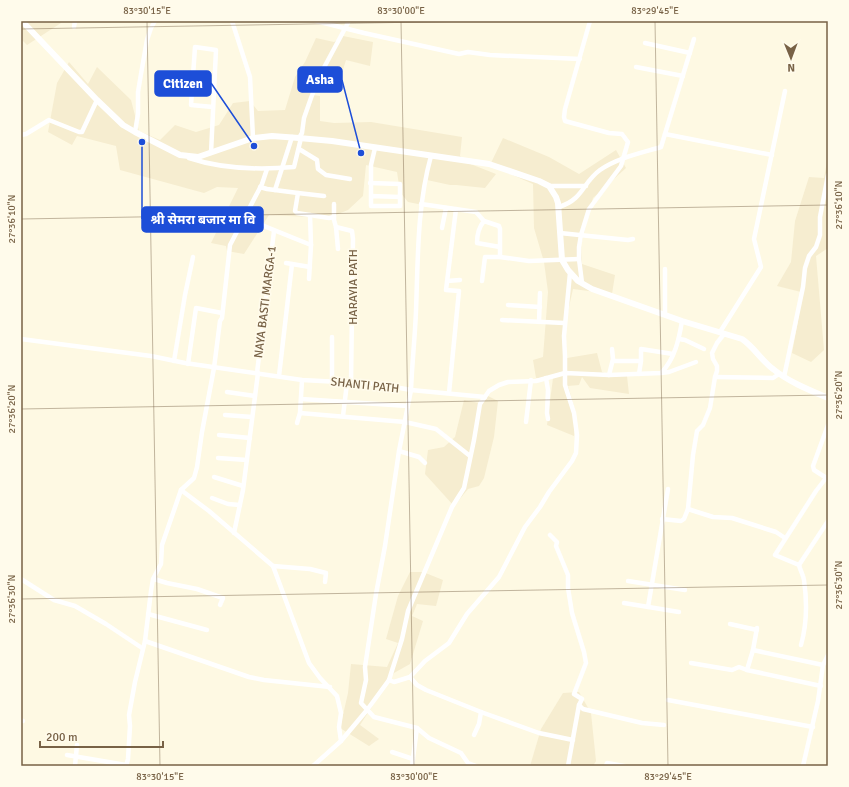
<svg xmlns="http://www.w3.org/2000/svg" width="849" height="787" viewBox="0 0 849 787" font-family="Signika,'Noto Sans Devanagari',sans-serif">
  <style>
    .residential { fill: #f6edd0 }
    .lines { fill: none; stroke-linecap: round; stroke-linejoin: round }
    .minor { stroke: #fff; stroke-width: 4.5 }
    .tertiary { stroke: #fff; stroke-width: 6 }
    .ticks { fill: none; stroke: #786246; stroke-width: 1; stroke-opacity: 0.45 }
    .labels { text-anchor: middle; stroke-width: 3.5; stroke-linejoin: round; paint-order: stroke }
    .street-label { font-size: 12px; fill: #786246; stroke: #fffbeb }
    .leader { fill: none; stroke: #1d4ed8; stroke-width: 1.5 }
    .callout-dot { fill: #1d4ed8; stroke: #fffbeb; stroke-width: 1.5 }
    .callout { fill: #1d4ed8; stroke: #1d4ed8; stroke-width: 1.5 }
    .callout-label { font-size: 13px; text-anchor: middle; font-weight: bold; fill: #fff }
    .neatline { fill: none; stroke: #786246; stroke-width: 1.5 }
    .ticks-label { font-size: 10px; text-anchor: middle; fill: #786246 }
  </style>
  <rect width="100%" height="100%" fill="#fef9e3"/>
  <!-- residential -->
  <g class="residential">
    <path d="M21 21H59L61 23 27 45 21 39Z"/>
    <path d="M343 36 373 42 370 66 346 60 337 89 317 84 313 95 320 96V121L334 123 371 122 462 137 460 156 468 163 496 174 485 188 456 185H450L427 180 423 205 408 202 400 192 397 172 366 165 363 196 348 210 328 218 269 215 244 254 227 251 226 246 211 243 238 188 217 187 204 193 120 170 116 146 77 136 72 145 48 132 57 83 69 62 88 84 97 67 131 100 139 131 160 140 175 125 196 132 219 125 233 103 250 101 258 111 285 110 295 77 305 62 316 38 334 42Z"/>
    <path d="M503 138 549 157 579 174 616 150 626 168 593 198 581 245 582 264 615 275 612 294 573 289 565 325 567 358 597 353 602 372 609 375 627 376 629 394 590 388 582 377 579 385 568 386 576 413 574 436 547 425 553 378H536L533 360 543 357 548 292 544 262 534 228 533 184 490 165Z"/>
    <path d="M828 156V248L816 256 824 350 811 362 792 353 798 321 801 292 777 286 791 262 795 221 809 177 824 178Z"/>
    <path d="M486 395 498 401 494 437 484 478 479 486 468 489 454 506 425 474 428 450 444 447 455 437 464 400 479 403Z"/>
    <path d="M410 572H423L443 580 436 606 417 604 412 616 423 621 410 664 394 673 360 725 379 739 369 746 340 728 348 693 351 664 387 667 398 643 386 639 398 596Z"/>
    <path d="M579 692 591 713 596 761 593 766H530L541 729 563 693Z"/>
  </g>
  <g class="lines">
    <!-- minor -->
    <g class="minor">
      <path d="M232 21 250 77 253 138"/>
      <path d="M316 21 364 33 459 54 468 52 490 55 580 59"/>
      <path d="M74 27 75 21"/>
      <path d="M645 43 690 53"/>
      <path d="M636 67 683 76"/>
      <path d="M135 132 138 114V92L141 74 147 40 151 28 155 21"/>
      <path d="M665 134 772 155"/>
      <path d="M21 135 26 134 49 120 79 132H82L97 100"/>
      <path d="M299 138 302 133 304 118 311 98 320 75 349 21"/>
      <path d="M299 149 317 160 318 169 326 175 350 179"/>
      <path d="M211 153 216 50 195 47 191 105 213 107"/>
      <path d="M431 156C417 206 418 259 416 311 415 337 412 364 411 390L485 397"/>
      <path d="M189 158C222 169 259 170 294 167L301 138"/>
      <path d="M370 183 400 184V206H371V196L400 197"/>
      <path d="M549 186H586"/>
      <path d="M260 187 267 189 298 193 295 211 297 213 329 218 334 217"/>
      <path d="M275 190 292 137"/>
      <path d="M298 193 324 196"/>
      <path d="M371 196V165L375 148"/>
      <path d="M334 204V220L336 227 352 231 353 239 351 383"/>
      <path d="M421 204 476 212 484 221"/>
      <path d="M559 207C584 199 582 183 600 170 617 158 641 153 661 147L694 39"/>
      <path d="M244 218 311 245"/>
      <path d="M336 227 338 249"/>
      <path d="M442 228 446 208"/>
      <path d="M560 233 628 240 633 239"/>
      <path d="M500 257V229L499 226 484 221C479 227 477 236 477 243L500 247"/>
      <path d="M286 263 310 267"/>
      <path d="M665 269V314"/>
      <path d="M309 279 311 245 310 215"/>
      <path d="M447 281 460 280"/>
      <path d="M482 281 485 257H500L529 261 579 259"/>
      <path d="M582 283 579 259V247L581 235 589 209 621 166 628 142 622 134 609 133 565 121 564 117 565 109 590 21"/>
      <path d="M508 305 540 307"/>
      <path d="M502 320 564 323"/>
      <path d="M539 322 540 293"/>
      <path d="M720 332 761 267 754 239 785 91"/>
      <path d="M332 337V382"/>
      <path d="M21 339 151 356 185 363 302 380 378 384 411 390 399 451 385 546 376 594 365 667 366 680 361 703 374 717 417 728 429 738 461 753 468 763 476 766"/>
      <path d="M679 339 685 340 704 349"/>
      <path d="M174 361 185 295 193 257"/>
      <path d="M613 361H641"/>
      <path d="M188 364 196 308 222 313"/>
      <path d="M257 373 274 231"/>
      <path d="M565 373V356L564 336 570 273"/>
      <path d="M661 373 669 372 696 362"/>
      <path d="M639 374 641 361V349L673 354"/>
      <path d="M609 375 613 359 612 349"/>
      <path d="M279 376 292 264"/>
      <path d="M715 377 773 378 779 374"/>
      <path d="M784 377 803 287 805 268 809 256 816 247 820 235V217L828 175"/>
      <path d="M546 378 548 390 547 413 548 419"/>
      <path d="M227 392 255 396"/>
      <path d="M449 393 459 291 446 290 456 209"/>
      <path d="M301 399 408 406"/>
      <path d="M300 413 405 422 436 429 470 456"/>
      <path d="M225 415 252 417"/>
      <path d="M343 416 347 383"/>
      <path d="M526 422 531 380"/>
      <path d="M297 423 300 413 302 380"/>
      <path d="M828 425 813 466 814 470 828 479"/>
      <path d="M219 435 250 438"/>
      <path d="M399 451 419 457 425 463"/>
      <path d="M218 458 247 460"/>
      <path d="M214 477 243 486"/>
      <path d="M181 490 209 511 273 566 309 663 320 678 337 696 341 713 339 727 341 741"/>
      <path d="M212 498 228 504 240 505"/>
      <path d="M688 509 693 455 697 431 703 425 710 408 715 377 717 371V366L713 359 712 353 717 343 724 334"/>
      <path d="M662 519 681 521 684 519 688 509 713 517 732 518 776 532 785 538"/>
      <path d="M234 533 243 490 258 373"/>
      <path d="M550 535 557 542 556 546 568 575V588L572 613 584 652 586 663 574 694 582 699 579 705 568 766"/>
      <path d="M799 565 828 521"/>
      <path d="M273 566 310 569 326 573 325 582"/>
      <path d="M21 579 54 600 75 606 106 624 142 648"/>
      <path d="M154 579 167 583 197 589 223 598 220 605"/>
      <path d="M628 581 685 590"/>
      <path d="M624 603 679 612"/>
      <path d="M648 607 668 489"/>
      <path d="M148 614 207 630"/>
      <path d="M730 624 757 630"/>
      <path d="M145 641 249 677 264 680 330 687"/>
      <path d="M801 645C807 624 807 601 804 580 803 574 800 570 799 565L775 555 816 491 826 478"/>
      <path d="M753 650 757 628"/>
      <path d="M691 663 732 670 739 667 747 670"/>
      <path d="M410 677 417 685 426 690 481 712 539 733 573 740"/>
      <path d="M389 680 394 682 410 677 425 661 449 643 467 614 499 577 525 527 540 507 549 492 572 461 576 453 577 435 574 413 565 385V373"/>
      <path d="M821 686 747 670 753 650 823 665"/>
      <path d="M668 700 813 727"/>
      <path d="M579 705 583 709 642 723 664 725"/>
      <path d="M21 720 23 721"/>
      <path d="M474 735 479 724 481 712"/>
      <path d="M392 752 413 759"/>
      <path d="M67 755 126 765"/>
      <path d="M75 766 77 745"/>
      <path d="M126 766 128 759 130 726 129 715 135 682 145 641 151 591 153 579 161 564 162 545 181 490 194 478 197 467 202 432 214 368 220 321 222 318 230 245 262 184 267 169"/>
      <path d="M313 766 341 741 367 710 389 680 402 639 408 611 452 507 464 488 474 440 480 404 489 391 499 385 508 382 536 381 565 373 609 375 661 373C675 359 679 339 682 321"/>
      <path d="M412 766 417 728"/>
      <path d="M606 766 607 763 624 766"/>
      <path d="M803 766 818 701 823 665 828 655"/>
    </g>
    <!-- tertiary -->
    <path class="tertiary" d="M22 21 97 100 123 125 135 132 180 155 198 157 253 138 272 136 299 138 332 141 489 164 539 181 549 186 556 197 558 203 562 260 568 270 578 281 592 289 682 321 742 339C754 347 761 360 773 369 789 382 809 390 828 398"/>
  </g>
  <!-- ticks -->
  <path class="ticks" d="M147 21 160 766M401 21 414 766M655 21 668 766M21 29 481 21M21 219 828 205M21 409 828 395M21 599 828 585"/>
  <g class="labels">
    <!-- street labels -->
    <g class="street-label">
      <text transform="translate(353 287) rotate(-90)" y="4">HARAYIA PATH</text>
      <text transform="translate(265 302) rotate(-83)" y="4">NAYA BASTI MARGA-1</text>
      <text transform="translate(365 385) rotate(6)" y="4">SHANTI PATH</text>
    </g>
  </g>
  <!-- callouts -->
  <path class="leader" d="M361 153L342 80M254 146L211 83M142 142L142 219"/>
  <g class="callout-dot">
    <circle cx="361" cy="153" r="4"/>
    <circle cx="254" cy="146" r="4"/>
    <circle cx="142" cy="142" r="4"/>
  </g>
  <g class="callout">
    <rect x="298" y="67" width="44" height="25" rx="4"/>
    <rect x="155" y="71" width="56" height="25" rx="4"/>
    <rect x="142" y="207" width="121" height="25" rx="4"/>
  </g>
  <g class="callout-label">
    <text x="320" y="84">Asha</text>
    <text x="183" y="88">Citizen</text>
    <text x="203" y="224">श्री सेमरा बजार मा वि</text>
  </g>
  <!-- border -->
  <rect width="849" height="787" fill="none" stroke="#fffbeb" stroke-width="44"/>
  <!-- north arrow -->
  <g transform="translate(791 58) rotate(179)" stroke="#fffbeb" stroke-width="3" paint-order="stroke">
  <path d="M0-3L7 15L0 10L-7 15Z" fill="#786246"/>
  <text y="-6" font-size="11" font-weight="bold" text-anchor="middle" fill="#786246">N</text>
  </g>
  <!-- scale -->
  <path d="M40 741v6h123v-6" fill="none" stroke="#786246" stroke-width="2"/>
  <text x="46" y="741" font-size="12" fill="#786246" stroke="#fffbeb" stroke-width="3" paint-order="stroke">200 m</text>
  <rect x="22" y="22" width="805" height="743" class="neatline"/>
  <g class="ticks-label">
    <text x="147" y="14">83°30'15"E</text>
    <text x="401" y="14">83°30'00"E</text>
    <text x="655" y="14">83°29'45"E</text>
    <text transform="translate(838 205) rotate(-90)" y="4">27°36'10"N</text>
    <text transform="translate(11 219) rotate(-90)" y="4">27°36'10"N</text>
    <text transform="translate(838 395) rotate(-90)" y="4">27°36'20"N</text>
    <text transform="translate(11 409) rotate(-90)" y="4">27°36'20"N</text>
    <text transform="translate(838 585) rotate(-90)" y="4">27°36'30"N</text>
    <text transform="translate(11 599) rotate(-90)" y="4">27°36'30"N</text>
    <text x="160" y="780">83°30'15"E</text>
    <text x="414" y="780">83°30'00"E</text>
    <text x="668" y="780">83°29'45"E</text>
  </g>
</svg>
